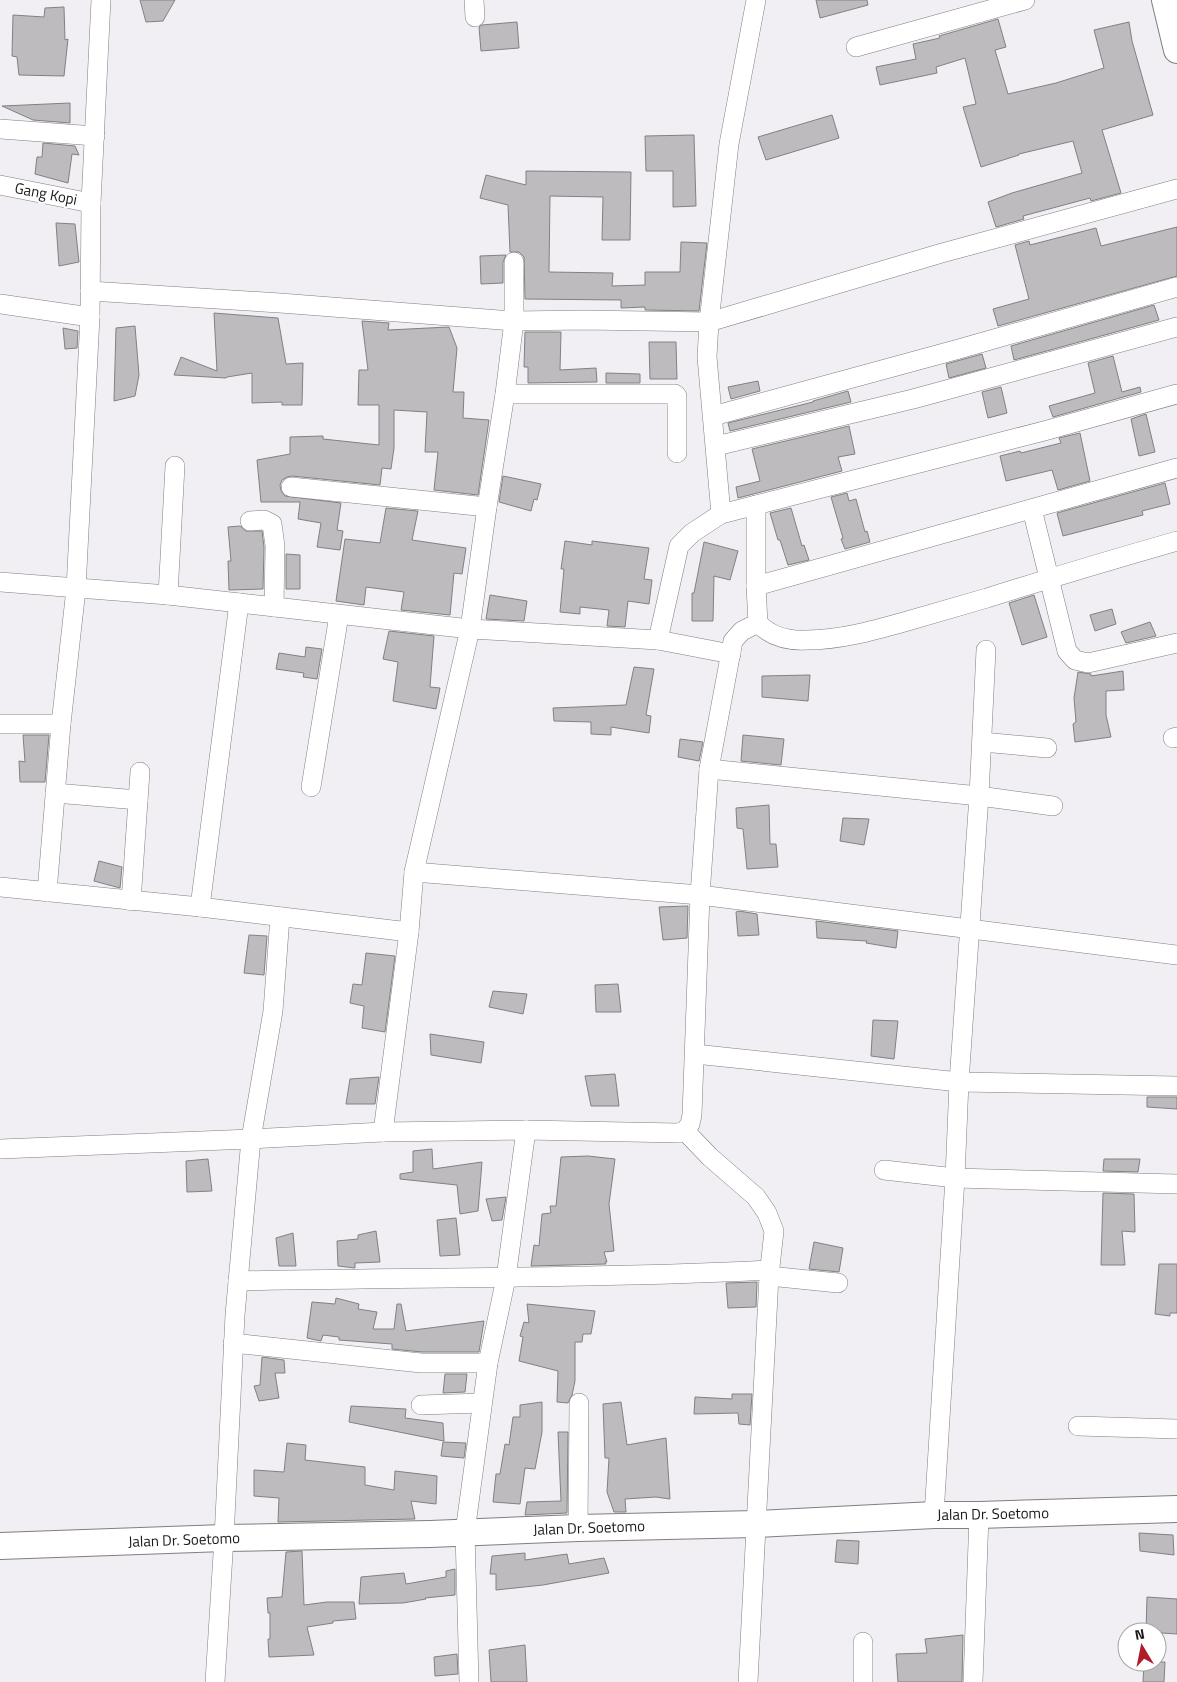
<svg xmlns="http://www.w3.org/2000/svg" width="1177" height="1682" viewBox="0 0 1177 1682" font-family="'Titillium Web',sans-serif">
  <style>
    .building { fill: #bebbbe; stroke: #838084 }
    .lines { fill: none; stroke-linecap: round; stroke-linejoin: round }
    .street-casing { stroke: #7f7e81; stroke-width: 20 }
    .secondary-casing { stroke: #7f7e81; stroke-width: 28 }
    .street { stroke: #fff; stroke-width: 19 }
    .secondary { stroke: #fff; stroke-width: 26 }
    .labels { text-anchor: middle; stroke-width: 4; stroke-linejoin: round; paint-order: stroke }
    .street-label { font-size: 15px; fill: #19181a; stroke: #fff }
  </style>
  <rect width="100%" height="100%" fill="#f1eff4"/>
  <!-- building -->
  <g class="building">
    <path d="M140 0H175L163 21 146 22Z"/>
    <path d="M816 0H867L868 5 820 18Z"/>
    <path d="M64 7 65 40 68 39 64 76 19 75 17 57 12 56 13 15 44 17 45 8Z"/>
    <path d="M998 19 1006 47 995 50 1008 94 1056 83 1104 68 1094 30 1129 22 1132 41 1153 115 1102 130 1121 193 1091 201 1090 198 1023 216 1024 219 996 227 988 202 1012 193 1082 173 1073 141 1019 154V155L981 167 963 107 976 104 965 58 936 67 937 73 880 85 876 67 916 59 913 44 940 38 939 36Z"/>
    <path d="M517 22 519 48 481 51 479 27 482 25Z"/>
    <path d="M70 103V123L33 120 2 106Z"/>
    <path d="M832 115 839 138 766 160 758 137Z"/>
    <path d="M694 135 696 206 673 207V171H646L645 136Z"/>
    <path d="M43 143 75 146 79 155 72 154 68 183 35 174 37 157H42Z"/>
    <path d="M526 171 631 172 630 240H602L603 197 550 196 549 272 613 273 612 286 645 285V272H680L681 242 707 243 699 311 645 310V307L621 308V300L525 299 524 257 519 252H510L508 205 480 198 486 175 526 185Z"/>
    <path d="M56 223 75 224 79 262 59 266Z"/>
    <path d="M1177 227V276L998 326 993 309 1029 299 1015 245 1029 241 1030 245 1096 228 1101 246Z"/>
    <path d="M506 255 503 262V283L481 284 480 256Z"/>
    <path d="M1154 305 1159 320 1014 360 1011 346Z"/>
    <path d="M214 313 278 318 286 364 303 363 302 405H282V402L252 403V373L227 377 226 378 174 375 181 357 217 371Z"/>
    <path d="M362 321 389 323 388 330 449 327 457 348 453 392H464L463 418 489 420 478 495 434 490 438 452H425L427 412 394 410V448L391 469 382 468 380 485 292 476 287 477 282 480 280 485 281 491 285 496 341 503 337 530 343 531 340 550 317 547 321 523 298 519 300 502H261L257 460 290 454V437L323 436V439L379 445V405H358L359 370H368Z"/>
    <path d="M135 326 139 375 135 396 114 401 116 328Z"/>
    <path d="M63 328 78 331 77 348 65 349Z"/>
    <path d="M525 332H561L560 370 596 368 597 382 528 383V367H524Z"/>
    <path d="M649 342H676L677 379H650Z"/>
    <path d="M982 354 986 368 949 378 946 364Z"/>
    <path d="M1113 356 1122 392 1140 387 1141 392 1053 417 1049 406 1095 393 1088 363Z"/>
    <path d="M606 373 640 374V383H606Z"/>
    <path d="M758 381 760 391 731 399 728 387Z"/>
    <path d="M1001 387 1007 413 988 418 982 392Z"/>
    <path d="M848 391 851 402 730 431 728 423 813 402V401Z"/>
    <path d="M1146 414 1155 452 1139 456 1131 419Z"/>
    <path d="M849 426 855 454 838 457 842 471 738 498 736 487 760 481 752 449Z"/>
    <path d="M1080 433 1090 481 1058 490 1052 470 1006 481 1000 456 1020 451 1021 453 1061 443 1059 438Z"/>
    <path d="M503 476 541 484 537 500 534 499 531 511 499 502Z"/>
    <path d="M1165 483 1170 504 1142 511 1143 515 1063 536 1057 513Z"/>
    <path d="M847 493 849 501 856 499 865 532 867 531 870 542 845 549 841 539 843 538 831 497Z"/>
    <path d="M386 508 418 511 412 540 466 548 462 574 454 573 450 615 401 610 404 592 366 587 364 605 336 601 345 539 380 543Z"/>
    <path d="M791 508 802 546 804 545 809 560 788 565 780 540H778L770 513Z"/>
    <path d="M240 526 246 531H262L264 547 263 589 229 590 228 561H231L228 527Z"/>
    <path d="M565 541 592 545V541L649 548 644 579 652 580 649 604 628 601 625 627 607 626 609 610 580 607V614L560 612 564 569H561Z"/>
    <path d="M704 542 738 551 730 580 714 576 713 621H692V593H694Z"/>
    <path d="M286 554 300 555V589H286Z"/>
    <path d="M490 595 527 601 524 621 486 619Z"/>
    <path d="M1034 595 1047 637 1022 645 1009 603Z"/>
    <path d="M1112 609 1116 624 1095 631 1090 615Z"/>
    <path d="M1150 622 1156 636 1126 643 1121 632Z"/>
    <path d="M389 631 434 636 430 687 440 688 436 709 393 701 398 662 383 659Z"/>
    <path d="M306 647 322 649 317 679 303 677 304 673 276 669 279 653 305 657Z"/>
    <path d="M634 667 654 669 646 715 651 716 649 733 611 727V735L591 734V722L554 721 553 708 626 705Z"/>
    <path d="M1123 671 1124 690 1106 691V715L1111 737 1075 742 1073 724 1076 722 1074 698 1078 672 1091 674V676Z"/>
    <path d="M810 675 808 701 762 697V676Z"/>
    <path d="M23 735H49L45 782H20L19 761 25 762Z"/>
    <path d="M743 735 784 739 781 765 741 761Z"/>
    <path d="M680 739 703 742 699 761 678 757Z"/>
    <path d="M769 805 770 844H776L778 867 747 869 743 829 737 828 736 808Z"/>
    <path d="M843 818 869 819 864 845 840 841Z"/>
    <path d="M99 861 122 867 120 888 94 881Z"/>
    <path d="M688 906 687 938 663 940 659 907Z"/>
    <path d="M739 911 757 914 759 935 738 936 736 912Z"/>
    <path d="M816 921 898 931 896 948 866 943 867 941 817 938Z"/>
    <path d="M249 935 267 936 264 975 244 973Z"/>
    <path d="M366 953 395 956 385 1032 362 1028 364 1006 350 1003 353 984 362 985Z"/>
    <path d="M618 984 621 1012H596L595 985Z"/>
    <path d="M493 991 527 994 523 1014 489 1007Z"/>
    <path d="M873 1020 898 1021 894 1059 871 1056Z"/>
    <path d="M430 1034 484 1042 481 1063 431 1055Z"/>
    <path d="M615 1074 619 1106H591L585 1076Z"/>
    <path d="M379 1077 375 1104H346L350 1079Z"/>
    <path d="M1147 1097H1177V1109L1147 1107Z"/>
    <path d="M432 1149 433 1169 482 1162 478 1211 460 1214 457 1185 400 1179V1174L413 1172V1151Z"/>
    <path d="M588 1156 615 1159 609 1204 614 1251 604 1252 607 1262H605L606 1264 531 1266 534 1245 539 1246 542 1214 551 1213 550 1206H556L561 1157Z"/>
    <path d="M208 1159 212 1191 187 1192 186 1161Z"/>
    <path d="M1104 1159H1140L1138 1172 1103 1171Z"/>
    <path d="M1103 1193 1134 1194 1135 1232 1122 1231 1125 1265H1101Z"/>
    <path d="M506 1197 502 1220 492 1221 486 1199Z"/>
    <path d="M456 1218 460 1255 440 1256 437 1220Z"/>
    <path d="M376 1231 380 1262 355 1263V1268L338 1266 337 1241 358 1239V1235Z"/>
    <path d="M293 1233 296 1266H279L276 1238Z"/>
    <path d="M814 1242 843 1248 839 1272 809 1269Z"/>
    <path d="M1159 1264H1177V1313H1170V1316L1155 1314Z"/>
    <path d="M757 1282 756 1307 728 1308 726 1283Z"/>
    <path d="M336 1298 359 1304 358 1309 377 1312 373 1329H394L397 1304H401L406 1331 484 1321 479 1352H422L392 1349V1344L339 1340V1337L323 1335 321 1341 307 1338 312 1302 335 1304Z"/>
    <path d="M527 1304 595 1311 591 1334H583L582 1342H575V1381L572 1395 568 1403 557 1402 558 1371 519 1361 523 1337 520 1336 524 1322 529 1323Z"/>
    <path d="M262 1357 284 1360 285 1373H275L279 1398 259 1401 254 1386 260 1385Z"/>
    <path d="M445 1374H467L465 1392 443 1393Z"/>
    <path d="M732 1394H752L750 1425 739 1424 738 1413 694 1414 695 1397 732 1399Z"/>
    <path d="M542 1402V1432L535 1469 525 1468 520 1504 493 1502 496 1474H500L505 1444 509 1445 513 1417H520V1405Z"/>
    <path d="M621 1402 627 1445 666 1438 670 1499 656 1497 625 1499 626 1512H614L607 1492 609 1458H605L603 1404Z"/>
    <path d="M351 1406 406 1409 405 1418 443 1423 444 1441 349 1422Z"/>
    <path d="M558 1432H568L567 1513 525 1515 527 1502 561 1501Z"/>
    <path d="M443 1442 466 1443 464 1458 441 1456Z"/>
    <path d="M287 1443 306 1445 305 1460 365 1467V1485L394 1490 395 1471 437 1476 436 1504 411 1501 415 1519 278 1522 279 1498 254 1496V1470L284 1472Z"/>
    <path d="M1139 1533 1173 1535 1174 1555 1140 1551Z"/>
    <path d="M837 1540 859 1541 858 1564 835 1562Z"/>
    <path d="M302 1551 304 1605 327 1602H354L356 1619 333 1621V1623L307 1627 314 1655 269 1657 268 1639H270V1613H268L267 1598 282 1597 286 1552Z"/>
    <path d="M525 1553V1560L567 1554 569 1564 604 1558 609 1573 543 1585 496 1590V1574H490L492 1556Z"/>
    <path d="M455 1569V1595L425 1598 426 1599 403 1603 359 1604 361 1577 404 1573 406 1584 446 1577V1571Z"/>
    <path d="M1147 1597 1177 1599V1634L1146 1632Z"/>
    <path d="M963 1635 962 1682H898L896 1654 927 1653 925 1639Z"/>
    <path d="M525 1645 527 1682H491L489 1650Z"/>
    <path d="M457 1654 458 1674 435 1676 434 1657Z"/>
    <path d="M1144 1662H1165L1164 1682H1143Z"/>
  </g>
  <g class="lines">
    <defs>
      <g id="street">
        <path d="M474 0 475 17"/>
        <path d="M856 47 1025 0"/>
        <path d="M0 129 95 136"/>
        <path d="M0 185 91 203"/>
        <path d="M90 291 280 303 514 321 584 320 709 322 942 253 1177 189"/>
        <path d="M0 304 90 317"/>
        <path d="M505 394H675L677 396V453"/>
        <path d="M713 416 959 349 1177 287"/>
        <path d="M716 446 913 399 1177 327"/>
        <path d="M291 487 487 507"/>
        <path d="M756 505V586"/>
        <path d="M1032 509 1067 651 1075 660 1088 663 1177 643"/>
        <path d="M721 514 707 357 709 322 729 144 756 0"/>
        <path d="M250 521 264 520 272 524 275 546 274 607"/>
        <path d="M0 582 168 595 470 629 658 640 731 654"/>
        <path d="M168 595 175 466"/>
        <path d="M758 623C771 637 788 641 807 640 839 640 872 631 904 622 932 614 960 606 987 598 1050 578 1114 559 1177 541"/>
        <path d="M658 640 679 546 692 533 721 514 1044 431 1177 394"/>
        <path d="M0 724H61"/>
        <path d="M1173 738 1177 737"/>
        <path d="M982 742 1047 748"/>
        <path d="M709 769 979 796 1053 806"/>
        <path d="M311 787 339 615"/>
        <path d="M55 793 138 800"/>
        <path d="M414 872 700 895 1177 955"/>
        <path d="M0 887 200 907 409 932"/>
        <path d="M47 892 61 724 76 589 90 317 91 203 101 0"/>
        <path d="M131 901 140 772"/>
        <path d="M200 907 239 603"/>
        <path d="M695 1054 959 1082 1177 1086"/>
        <path d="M685 1131 710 1157 756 1197 767 1213 774 1231 769 1276 748 1682"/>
        <path d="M383 1132 409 932 414 872 470 629 487 507 505 394 514 321V262"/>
        <path d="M0 1149 251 1139 383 1132 526 1130 678 1133 685 1131 690 1124 692 1115 700 895 709 769 733 641 742 631 758 623 756 586 1177 468"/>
        <path d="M884 1170 955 1178 1177 1184"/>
        <path d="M769 1276 838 1283"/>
        <path d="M238 1281C415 1277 592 1279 769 1270"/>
        <path d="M233 1343 421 1363H488"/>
        <path d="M421 1405 482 1403"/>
        <path d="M1078 1426 1177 1429"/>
        <path d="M934 1515 955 1178 959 1082 979 796 986 650"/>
        <path d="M578 1528 579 1403"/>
        <path d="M863 1642V1682"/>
        <path d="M215 1682 224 1538 235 1315 251 1139 273 1011 280 917"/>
        <path d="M469 1682 465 1532 488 1363 506 1278 526 1130"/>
        <path d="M973 1682 979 1515"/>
      </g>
      <g id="secondary">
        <path d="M1165 0 1177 50"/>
        <path d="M0 1546 224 1538 430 1534 578 1528 756 1524 934 1515H979L1177 1509"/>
      </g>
    </defs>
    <!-- street casing -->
    <use href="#street" class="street-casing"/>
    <!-- secondary casing -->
    <use href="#secondary" class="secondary-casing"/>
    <!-- street -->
    <use href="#street" class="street"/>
    <!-- secondary -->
    <use href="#secondary" class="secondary"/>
  </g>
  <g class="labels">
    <!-- street labels -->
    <g class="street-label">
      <text transform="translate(46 194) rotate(11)" y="5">Gang Kopi</text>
      <text transform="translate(993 1514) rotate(-1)" y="5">Jalan Dr. Soetomo</text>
      <text transform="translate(589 1528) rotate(-2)" y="5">Jalan Dr. Soetomo</text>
      <text transform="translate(184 1540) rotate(-2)" y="5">Jalan Dr. Soetomo</text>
    </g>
  </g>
  <!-- north arrow -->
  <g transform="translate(1142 1647) rotate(350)"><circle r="24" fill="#ffffff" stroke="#a3a3a3"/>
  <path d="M0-4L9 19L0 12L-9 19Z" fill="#b01d28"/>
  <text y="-8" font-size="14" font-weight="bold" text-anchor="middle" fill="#19181a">N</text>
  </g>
</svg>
